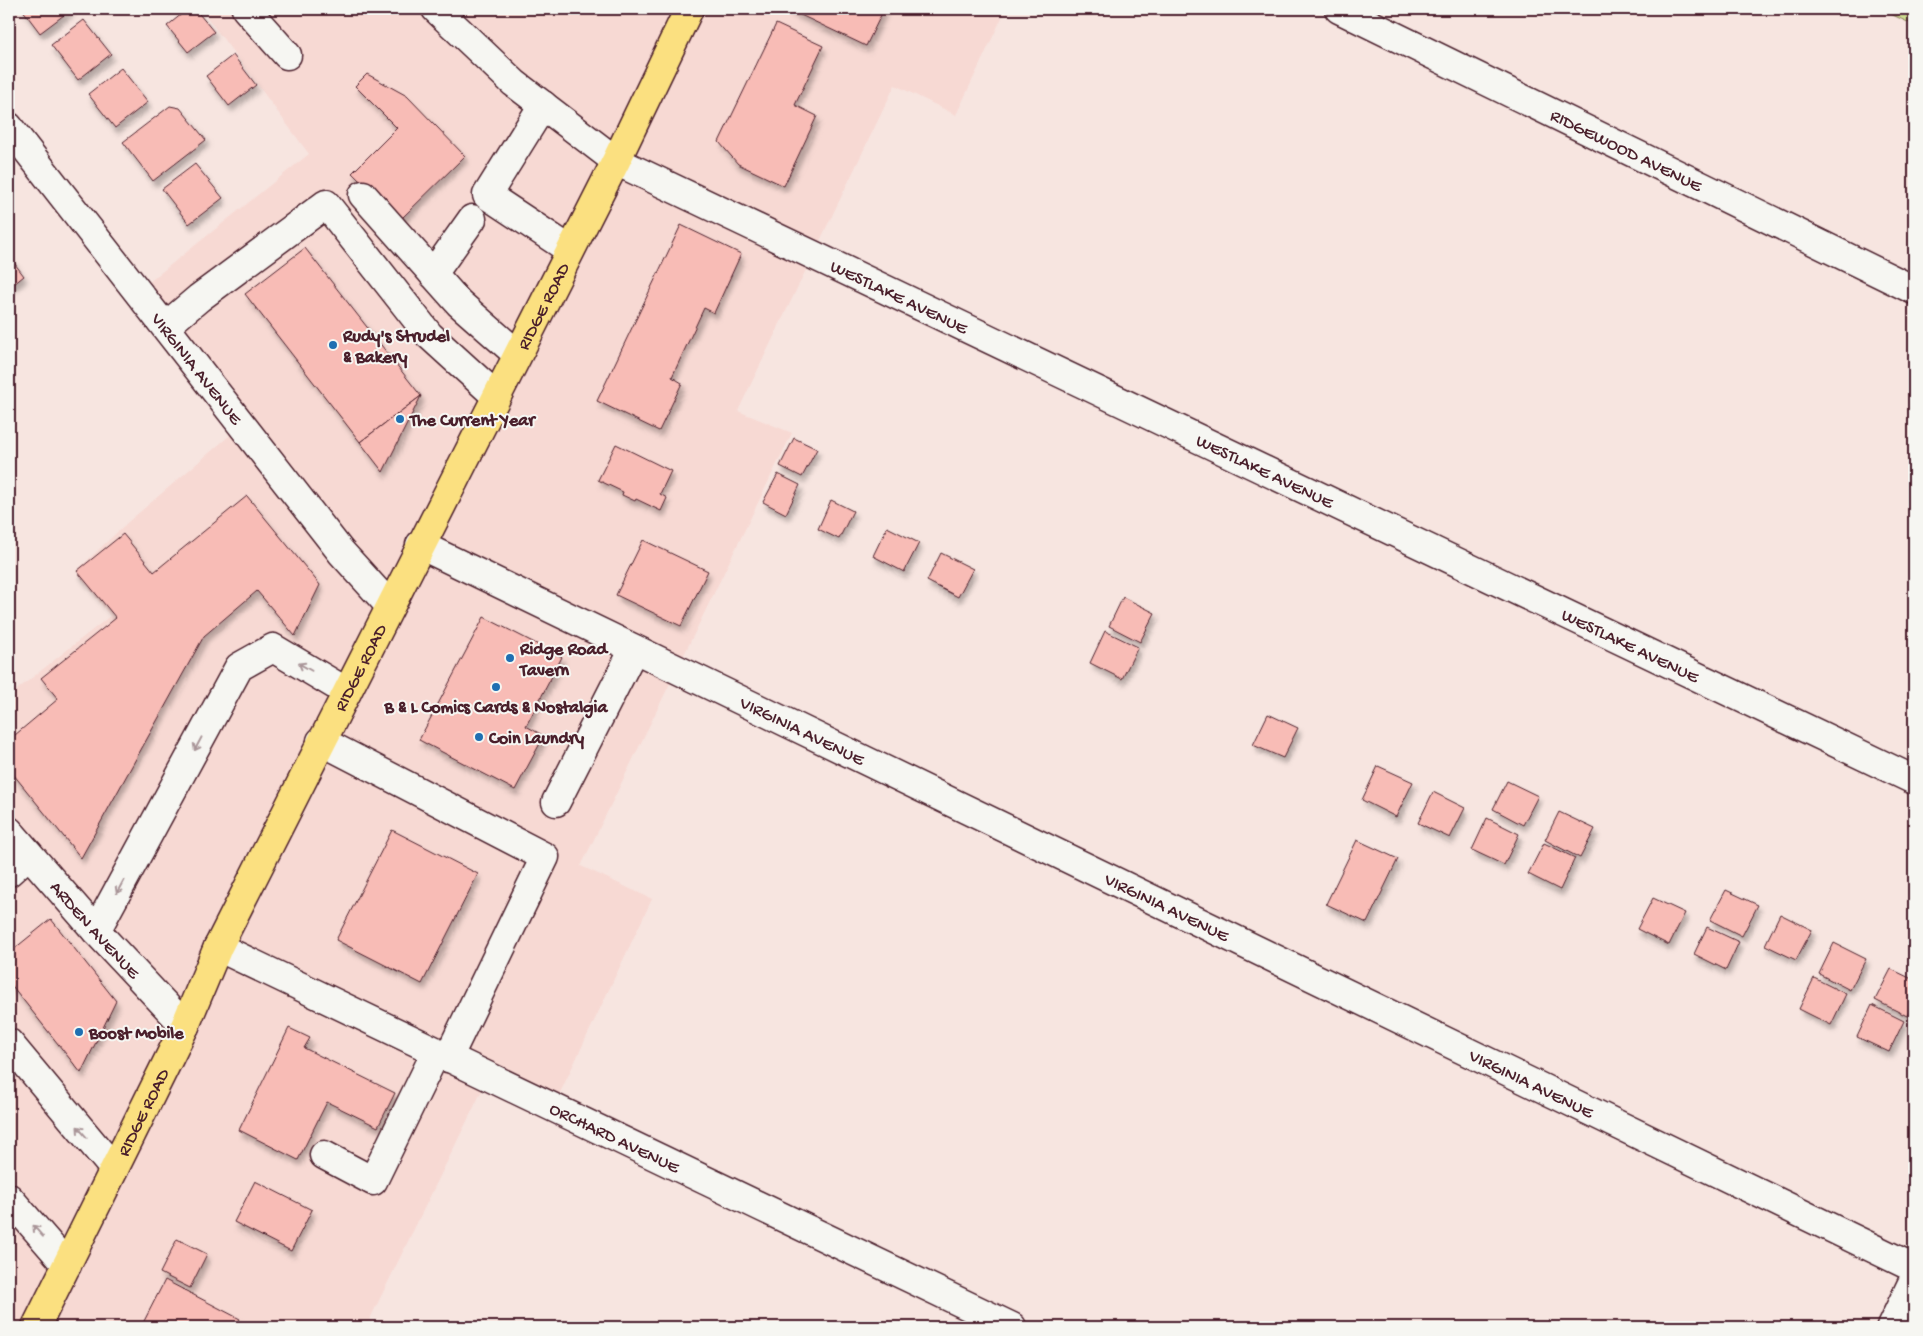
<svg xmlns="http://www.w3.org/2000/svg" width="1923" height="1336" viewBox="0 0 1923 1336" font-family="'Gochi Hand',sans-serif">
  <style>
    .built { fill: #f7d9d3 }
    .cemetery { fill: url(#cemetery-stones); stroke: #8c7e5e }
    .building { fill: #f8bcb6; stroke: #4a1f2b; filter: url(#shadow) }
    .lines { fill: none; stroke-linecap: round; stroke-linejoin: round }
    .minor-casing { stroke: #4a1f2b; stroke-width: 31 }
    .major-casing { stroke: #4a1f2b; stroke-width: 31 }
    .minor { stroke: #f6f6f2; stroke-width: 28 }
    .major { stroke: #fbe080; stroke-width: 28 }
    .oneway { stroke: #a99598 }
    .poi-dot { fill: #1f6fb2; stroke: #f6f6f2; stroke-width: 2 }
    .labels { text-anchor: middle; stroke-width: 4; stroke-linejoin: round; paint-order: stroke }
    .street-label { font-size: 18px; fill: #4a1f2b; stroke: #f6f6f2 }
    .poi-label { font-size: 18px; font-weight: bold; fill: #4a1f2b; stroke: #f6f6f2; text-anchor: start }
  </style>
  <defs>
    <pattern id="cemetery-stones" width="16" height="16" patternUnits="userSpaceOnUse" patternTransform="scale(1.25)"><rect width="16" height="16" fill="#cedc90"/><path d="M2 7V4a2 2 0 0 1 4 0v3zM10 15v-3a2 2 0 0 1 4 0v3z" fill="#b2bc7c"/></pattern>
    <filter id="shadow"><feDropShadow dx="3" dy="5.5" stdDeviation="2.5" flood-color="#0004"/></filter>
  </defs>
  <rect width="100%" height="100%" fill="#f7e5e0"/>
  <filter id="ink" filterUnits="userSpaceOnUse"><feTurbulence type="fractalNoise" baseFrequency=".02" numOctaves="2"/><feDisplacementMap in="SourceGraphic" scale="10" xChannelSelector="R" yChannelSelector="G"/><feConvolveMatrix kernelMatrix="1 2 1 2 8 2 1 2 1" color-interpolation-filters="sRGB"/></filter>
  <g filter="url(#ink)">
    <!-- built -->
    <path class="built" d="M201 9H1006L956 115 895 85 738 411 792 433 581 866 652 899 559 1095 494 1066 366 1327H9V817L15 812 9 804V696L110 616 76 571 128 522 242 425 138 291 309 154Z"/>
    <!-- cemetery -->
    <path class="cemetery" d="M1880 9H1914V25Z"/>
    <!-- building -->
    <g class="building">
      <path d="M22 9H72L40 33Z"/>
      <path d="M188 9H195L214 32 188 52 167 26Z"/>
      <path d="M788 9H884L866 46Z"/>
      <path d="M84 20 111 54 78 80 51 45Z"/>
      <path d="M776 24 823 46 795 105 817 116 784 186 738 164 719 142Z"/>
      <path d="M233 55 256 85 229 106 206 76Z"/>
      <path d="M121 68 148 102 115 128 88 94Z"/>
      <path d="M367 74 407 96 465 156 400 220 352 173 397 128 355 86Z"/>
      <path d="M170 106 180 108 206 140 153 181 123 142Z"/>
      <path d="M195 164 223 198 189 224 162 189Z"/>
      <path d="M681 225 741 254 714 313 704 308 672 377 682 383 659 431 597 401Z"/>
      <path d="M305 248 421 396 360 442 245 294Z"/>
      <path d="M9 256 24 276 9 288Z"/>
      <path d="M421 396 383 472 360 442Z"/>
      <path d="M794 438 817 449 802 477 780 466Z"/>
      <path d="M616 444 671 471 660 494 667 498 661 511 636 499 635 501 622 495 623 492 598 480Z"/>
      <path d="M778 474 800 485 786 514 763 502Z"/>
      <path d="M247 496 320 585 295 636 257 591 204 636 81 858 9 769V740L58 699 41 678 116 618 77 571 123 534 154 572Z"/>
      <path d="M831 500 853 511 839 539 818 529Z"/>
      <path d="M887 527 919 543 904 572 873 556Z"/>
      <path d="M643 540 708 571 681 626 616 595Z"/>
      <path d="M941 553 973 569 958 597 927 581Z"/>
      <path d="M1123 597 1155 613 1140 642 1109 626Z"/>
      <path d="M484 617 562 657 526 726 544 736 515 790 419 740Z"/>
      <path d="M1105 631 1138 647 1122 679 1090 663Z"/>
      <path d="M1268 714 1298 728 1283 758 1253 745Z"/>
      <path d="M1378 766 1413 782 1396 817 1362 800Z"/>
      <path d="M1507 781 1538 796 1523 825 1493 809Z"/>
      <path d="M1433 792 1465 808 1450 838 1418 823Z"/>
      <path d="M1559 812 1595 829 1580 858 1545 840Z"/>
      <path d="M1487 818 1519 834 1504 865 1472 850Z"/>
      <path d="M392 830 478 874 422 984 336 940Z"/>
      <path d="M1357 840 1398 859 1367 923 1326 904Z"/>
      <path d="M1544 843 1575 858 1560 890 1528 874Z"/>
      <path d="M1726 890 1758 905 1742 936 1710 920Z"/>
      <path d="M1653 898 1685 913 1669 945 1637 929Z"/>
      <path d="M1780 914 1812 930 1796 960 1765 945Z"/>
      <path d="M51 919 116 1001 81 1073 9 982V953Z"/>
      <path d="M1707 927 1739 942 1726 970 1694 954Z"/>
      <path d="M1834 943 1866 959 1850 990 1819 974Z"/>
      <path d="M1891 969 1914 980V1002L1907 1016 1875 1000Z"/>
      <path d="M1814 978 1846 994 1831 1025 1799 1009Z"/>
      <path d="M1872 1005 1904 1021 1889 1052 1857 1037Z"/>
      <path d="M289 1028 310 1038 304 1048 395 1093 378 1127 327 1102 298 1160 239 1130Z"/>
      <path d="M255 1181 312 1210 291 1251 234 1222Z"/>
      <path d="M177 1239 207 1254 190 1288 160 1273Z"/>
      <path d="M165 1280 240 1319 235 1327H141Z"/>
    </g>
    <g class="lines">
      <defs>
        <g id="minor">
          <path d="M246 9 287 55"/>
          <path id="s1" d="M436 9 514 83 616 161 1914 780"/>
          <path id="s2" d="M1339 9 1914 290"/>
          <path d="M543 105 487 195 570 250"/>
          <path id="s3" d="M9 127 341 552 390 606"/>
          <path d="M363 195 459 303 517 354"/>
          <path d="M433 274 472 219"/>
          <path d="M166 326 199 298 326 204 429 335 496 396"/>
          <path id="s4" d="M420 545 1914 1268"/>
          <path d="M321 741 545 857 448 1058"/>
          <path d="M556 802 634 649"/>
          <path id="s5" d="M9 831 96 931 185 1026"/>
          <path d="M9 872 29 854"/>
          <path d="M96 931 239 667 273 648 347 692"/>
          <path id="s6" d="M218 947 1012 1327"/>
          <path d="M9 1043 114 1169"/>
          <path d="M324 1155 373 1181 436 1052"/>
          <path d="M9 1198 67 1265"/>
          <path d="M1891 1327 1914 1279"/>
        </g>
        <g id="major">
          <path id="s7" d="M36 1327 185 1026 218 947 616 161 689 9"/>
        </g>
      </defs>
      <!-- minor casing -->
      <use href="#minor" class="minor-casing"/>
      <!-- major casing -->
      <use href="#major" class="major-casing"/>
      <!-- minor -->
      <use href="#minor" class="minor"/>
      <!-- major -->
      <use href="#major" class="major"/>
    </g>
    <!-- one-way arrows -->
    <defs><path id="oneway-shaft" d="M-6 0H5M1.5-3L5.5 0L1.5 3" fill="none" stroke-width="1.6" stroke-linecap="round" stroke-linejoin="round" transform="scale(1.25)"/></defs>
    <g class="oneway">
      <use href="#oneway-shaft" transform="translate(305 667) rotate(-150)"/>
      <use href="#oneway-shaft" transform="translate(198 744) rotate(118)"/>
      <use href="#oneway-shaft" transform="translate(120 887) rotate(118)"/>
      <use href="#oneway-shaft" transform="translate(82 1132) rotate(-131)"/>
      <use href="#oneway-shaft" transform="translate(38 1231) rotate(-131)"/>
    </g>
  </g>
  <!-- markers -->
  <g class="poi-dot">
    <circle cx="333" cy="345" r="5"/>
    <circle cx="400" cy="419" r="5"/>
    <circle cx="510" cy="658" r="5"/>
    <circle cx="496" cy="687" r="5"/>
    <circle cx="479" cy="737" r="5"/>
    <circle cx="79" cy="1032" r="5"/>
  </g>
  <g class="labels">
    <!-- street labels -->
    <g class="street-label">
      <text dy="6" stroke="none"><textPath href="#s2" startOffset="320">RIDGEWOOD AVENUE</textPath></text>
      <text dy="6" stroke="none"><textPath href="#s1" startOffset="550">WESTLAKE AVENUE</textPath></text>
      <text dy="6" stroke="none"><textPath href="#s7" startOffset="1140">RIDGE ROAD</textPath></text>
      <text dy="6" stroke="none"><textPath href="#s3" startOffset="306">VIRGINIA AVENUE</textPath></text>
      <text dy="6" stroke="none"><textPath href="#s1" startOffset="955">WESTLAKE AVENUE</textPath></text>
      <text dy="6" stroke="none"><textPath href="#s1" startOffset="1360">WESTLAKE AVENUE</textPath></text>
      <text dy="6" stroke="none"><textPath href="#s7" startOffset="735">RIDGE ROAD</textPath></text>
      <text dy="6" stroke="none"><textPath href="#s4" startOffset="425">VIRGINIA AVENUE</textPath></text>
      <text dy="6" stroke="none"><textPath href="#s4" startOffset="830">VIRGINIA AVENUE</textPath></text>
      <text dy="6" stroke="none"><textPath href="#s5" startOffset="131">ARDEN AVENUE</textPath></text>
      <text dy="6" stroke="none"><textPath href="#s4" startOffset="1235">VIRGINIA AVENUE</textPath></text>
      <text dy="6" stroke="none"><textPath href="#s7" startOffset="240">RIDGE ROAD</textPath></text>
      <text dy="6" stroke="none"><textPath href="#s6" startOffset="440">ORCHARD AVENUE</textPath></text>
    </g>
    <!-- poi labels -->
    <g class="poi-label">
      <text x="343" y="341">Rudy's Strudel<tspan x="343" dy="21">&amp; Bakery</tspan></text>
      <text x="410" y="425">The Current Year</text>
      <text x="520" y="654">Ridge Road<tspan x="520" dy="21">Tavern</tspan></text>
      <text x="496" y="712" text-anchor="middle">B &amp; L Comics Cards &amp; Nostalgia</text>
      <text x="489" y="743">Coin Laundry</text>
      <text x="89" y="1038">Boost Mobile</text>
    </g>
  </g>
  <!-- margin -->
  <rect width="1923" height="1336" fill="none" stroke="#f6f6f2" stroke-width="30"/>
  <rect x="15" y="15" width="1893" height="1306" fill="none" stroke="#4a1f2b" stroke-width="2" filter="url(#ink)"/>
</svg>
